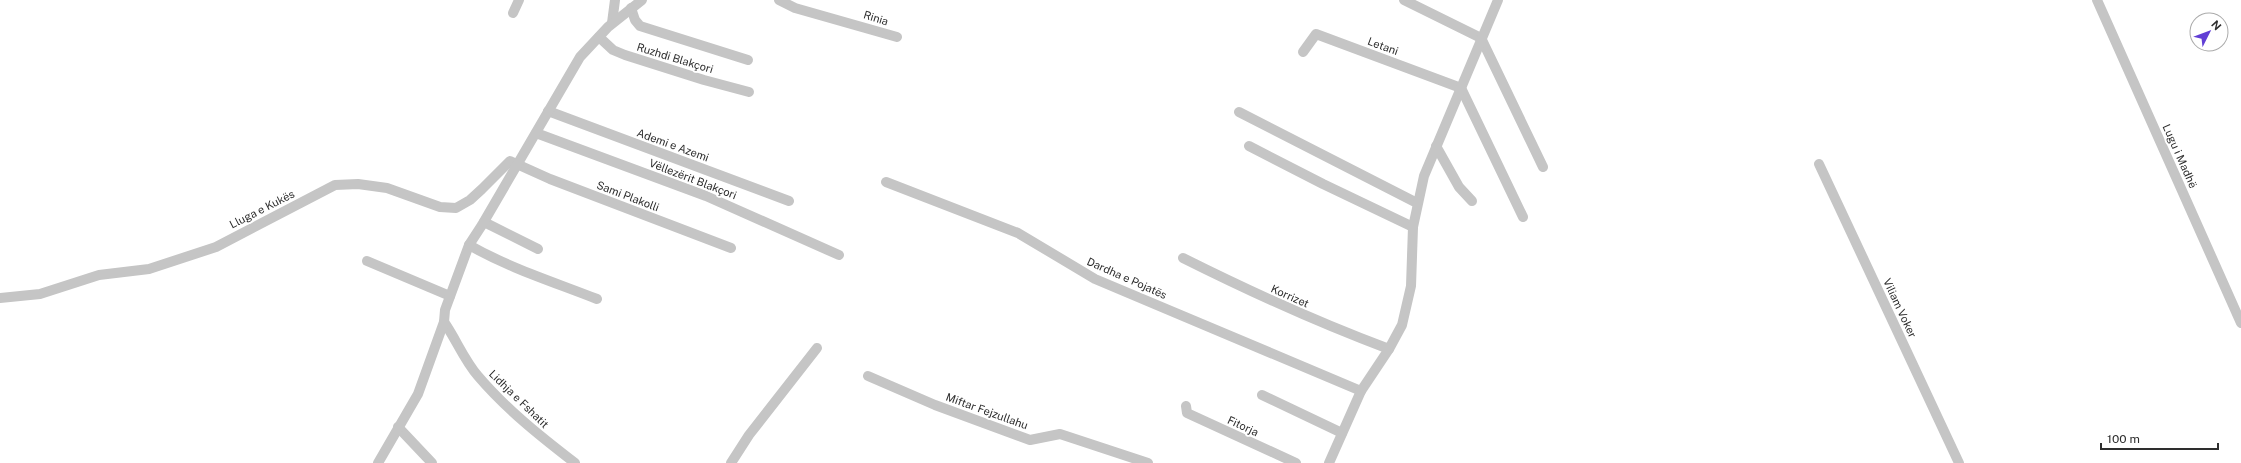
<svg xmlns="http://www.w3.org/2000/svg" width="2241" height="463" viewBox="0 0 2241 463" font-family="'Public Sans',sans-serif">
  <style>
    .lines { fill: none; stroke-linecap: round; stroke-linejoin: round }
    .minor { stroke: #c5c5c5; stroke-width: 10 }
    .labels { text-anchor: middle; stroke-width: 4; stroke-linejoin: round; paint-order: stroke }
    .street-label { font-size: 11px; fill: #2e2e2e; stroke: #fff }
  </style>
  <rect width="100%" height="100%" fill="#fff"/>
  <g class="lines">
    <!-- minor -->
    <g class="minor">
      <path d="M779 0 795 8 897 37"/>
      <path d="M1404 0 1481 38"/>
      <path d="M2097 0 2241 323"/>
      <path d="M631 8 635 20 640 26 748 60"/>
      <path d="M513 13 519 0"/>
      <path d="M612 23 615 0"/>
      <path d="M599 37 613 50 625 55 704 80 749 92"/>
      <path d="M1481 38 1543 167"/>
      <path d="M1303 52 1316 34 1461 88"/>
      <path d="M1461 88 1523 217"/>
      <path d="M548 111 789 201"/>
      <path d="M1239 112 1417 203"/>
      <path d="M536 133 706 196 839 255"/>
      <path d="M1249 146 1323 184 1413 227"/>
      <path d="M1436 146 1459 187 1472 201"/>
      <path d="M1819 164 1959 463"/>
      <path d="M886 182 1018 233 1095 279 1361 391"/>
      <path d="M484 222 538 249"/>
      <path d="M469 245C509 268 554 282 597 299"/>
      <path d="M1183 258C1251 292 1319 323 1389 349"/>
      <path d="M367 261 450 296"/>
      <path d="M0 298 40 294 99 275 149 269 216 247 335 185 358 184 387 188 440 207 456 208 470 200 482 189 510 161 550 179 731 248"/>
      <path d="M444 322C456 339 464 360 478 376 506 409 540 436 575 463"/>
      <path d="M868 376 935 405 1030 440 1060 434 1148 463"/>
      <path d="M1262 395 1342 433"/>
      <path d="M1186 406 1187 413 1296 463"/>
      <path d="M398 427 432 463"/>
      <path d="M378 463 418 394 444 322 445 310 469 245 482 225 580 57 608 27 642 0"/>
      <path d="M731 463 749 435 817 348"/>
      <path d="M1329 463 1361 391 1389 349 1402 325 1411 286 1413 227 1424 176 1498 0"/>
    </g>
  </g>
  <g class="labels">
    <!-- street labels -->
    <g class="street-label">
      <text transform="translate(876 18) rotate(17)" y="4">Rinia</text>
      <text transform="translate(1383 46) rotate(20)" y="4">Letani</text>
      <text transform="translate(675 58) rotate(17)" y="4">Ruzhdi Blakçori</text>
      <text transform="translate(673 145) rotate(20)" y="4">Ademi e Azemi</text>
      <text transform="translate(2180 156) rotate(66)" y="4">Lugu i Madhë</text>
      <text transform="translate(693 179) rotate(21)" y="4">Vëllezërit Blakçori</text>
      <text transform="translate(628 196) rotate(21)" y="4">Sami Plakolli</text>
      <text transform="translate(262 209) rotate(-27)" y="4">Lluga e Kukës</text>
      <text transform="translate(1127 278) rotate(24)" y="4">Dardha e Pojatës</text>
      <text transform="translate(1290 296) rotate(24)" y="4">Korrizet</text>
      <text transform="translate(1900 308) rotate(65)" y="4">Viliam Voker</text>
      <text transform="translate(519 399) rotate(44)" y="4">Lidhja e Fshatit</text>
      <text transform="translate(987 411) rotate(20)" y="4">Miftar Fejzullahu</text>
      <text transform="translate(1243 426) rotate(25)" y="4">Fitorja</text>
    </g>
  </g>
  <!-- north arrow -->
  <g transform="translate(2209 32) rotate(48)"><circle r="19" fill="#ffffff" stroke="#ababab"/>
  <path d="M0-3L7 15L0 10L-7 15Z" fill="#613fd5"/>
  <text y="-6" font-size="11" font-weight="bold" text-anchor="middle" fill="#2e2e2e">N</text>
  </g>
  <!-- scale -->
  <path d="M2101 443v6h117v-6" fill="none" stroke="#2e2e2e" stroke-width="2"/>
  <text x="2107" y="443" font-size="12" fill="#2e2e2e" stroke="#ffffff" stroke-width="3" paint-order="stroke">100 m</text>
</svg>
